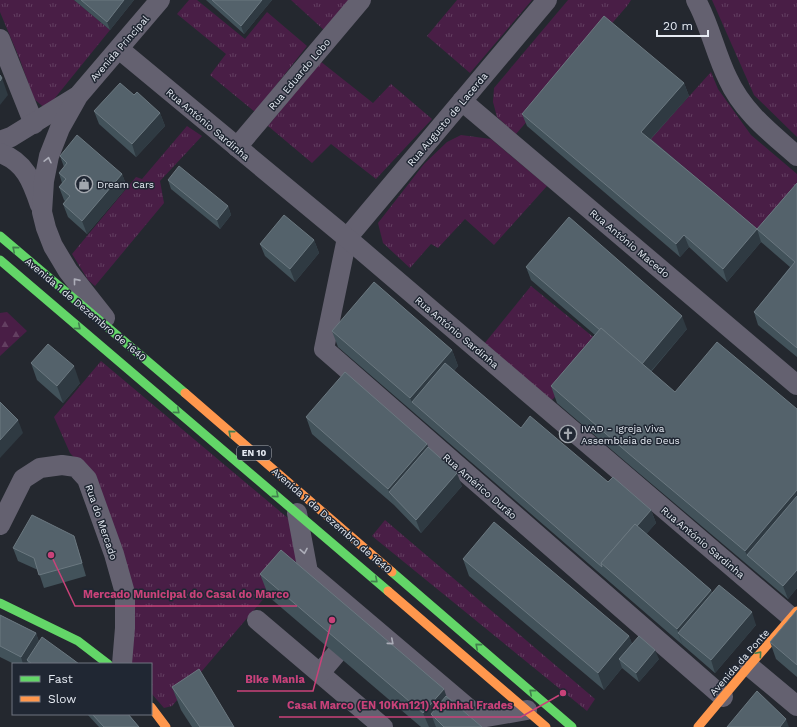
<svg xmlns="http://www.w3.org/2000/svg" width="797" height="727" viewBox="0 0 797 727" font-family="'Work Sans',sans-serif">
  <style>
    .grass { fill: url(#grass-tufts) }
    .forest { fill: url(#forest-firs) }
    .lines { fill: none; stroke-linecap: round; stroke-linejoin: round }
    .street { stroke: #646170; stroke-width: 20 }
    .fast { stroke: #63d668; stroke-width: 9 }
    .slow { stroke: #ff974d; stroke-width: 9 }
    .wall { fill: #42525a }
    .shaded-wall { fill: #2f3a42 }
    .building { fill: #54626b; stroke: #6b7880 }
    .oneway { stroke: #acadb8 }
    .oneway2 { stroke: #427e4e }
    .labels { text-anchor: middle; stroke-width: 3; stroke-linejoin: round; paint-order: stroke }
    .shield { fill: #202733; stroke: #abb0b9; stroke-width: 1 }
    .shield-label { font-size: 9px; font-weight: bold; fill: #e6ebf3 }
    .street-label { font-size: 10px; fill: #e6ebf3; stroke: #202733 }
    .poi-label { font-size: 10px; fill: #e6ebf3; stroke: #202733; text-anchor: start }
    .leader { fill: none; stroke: #c94279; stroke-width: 1.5 }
    .callout-dot { fill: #c94279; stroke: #202733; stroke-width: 1.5 }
    .callout-label { font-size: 11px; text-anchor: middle; font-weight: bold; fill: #c94279; stroke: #202733; stroke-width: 3; stroke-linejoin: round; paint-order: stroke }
  </style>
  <defs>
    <pattern id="grass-tufts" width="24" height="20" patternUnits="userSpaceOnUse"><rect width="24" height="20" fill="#491e46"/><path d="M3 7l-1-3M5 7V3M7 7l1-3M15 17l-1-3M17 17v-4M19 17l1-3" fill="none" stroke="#633f61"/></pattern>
    <pattern id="forest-firs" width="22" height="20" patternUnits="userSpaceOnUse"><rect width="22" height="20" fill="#491e46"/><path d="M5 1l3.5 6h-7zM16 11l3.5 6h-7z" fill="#633f61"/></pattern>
  </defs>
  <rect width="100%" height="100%" fill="#24282f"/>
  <!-- grass -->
  <g class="grass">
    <path d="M0 0H74L110 30 46 109 34 99 20 60 0 12Z"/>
    <path d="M189 0H197L245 39 267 12 307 46 255 112 210 75 226 54 177 14Z"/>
    <path d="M291 0H350L325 31Z"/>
    <path d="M457 0H532L470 73 427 36Z"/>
    <path d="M568 0H631L627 6 516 134 497 117 493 102 494 88Z"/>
    <path d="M712 0H797V137L754 95Z"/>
    <path d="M320 61 373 103 391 84 432 119 376 179 331 144 312 163 268 126Z"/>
    <path d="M711 72 718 89 751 135 797 174V202L761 242 646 144Z"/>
    <path d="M187 126 202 136 160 181 164 203 95 286 88 280 72 254 136 177 142 179Z"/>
    <path d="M461 135 491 139 547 186 494 245 465 219 438 248 431 244 410 268 383 243 378 223 424 164 447 142Z"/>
    <path d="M531 286 603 345 552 400 484 344Z"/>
    <path d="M101 361 295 524 296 561 172 706 164 708 151 693V664H127L131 593 88 472 70 453 54 417Z"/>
    <path d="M385 520 595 699 587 711 372 536Z"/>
  </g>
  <!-- forest -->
  <path class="forest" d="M7 312 27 331 0 356V313Z"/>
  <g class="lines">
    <!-- street -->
    <g class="street">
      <path d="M547 0 347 238 324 349 723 697"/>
      <path d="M696 0C710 25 715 53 728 79 743 112 771 133 797 156"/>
      <path d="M0 39 34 124"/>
      <path d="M119 49 347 238 792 618"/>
      <path d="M462 101 797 385"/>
      <path d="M0 141 11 137 76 97"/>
      <path d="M237 147 361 0"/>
      <path d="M0 153C25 162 32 181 40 205"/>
      <path d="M105 318 68 271 53 246 46 228 42 212 44 181 49 156 60 128 78 96 160 0"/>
      <path d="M297 513 308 572 480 718 527 710"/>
      <path d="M0 525 23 479 40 468 62 465 76 467 87 479 114 554 125 593V628L122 664"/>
      <path d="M257 620 383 727"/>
      <path d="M749 666 797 706"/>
      <path d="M320 673 336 654"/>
    </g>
    <!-- fast -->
    <g class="fast">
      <path d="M0 236 185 393"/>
      <path d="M0 260 388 591"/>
      <path d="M392 572 572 727"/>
      <path d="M0 603 78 641 108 664"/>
    </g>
    <!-- slow -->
    <g class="slow">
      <path d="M185 393 392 572"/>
      <path d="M388 591 546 727"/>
      <path d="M151 707 166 727"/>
      <path d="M698 727 749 666 797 611"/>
    </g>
  </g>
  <!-- wall -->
  <g class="wall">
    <path d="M74 0H134L110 30Z"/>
    <path d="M206 0H272L244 34Z"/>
    <path d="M684 83 689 96 651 139 757 229 797 183V357L758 325 754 312 790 267 761 242 727 282 689 247 680 257 527 126 522 114Z"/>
    <path d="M134 95 160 113 165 126 136 157 99 124 94 111Z"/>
    <path d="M60 156 122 174 127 187 87 234 68 217 63 204 65 201 64 200 59 187 62 183 59 173 64 167Z"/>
    <path d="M168 180 228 206 231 215 220 229 171 189Z"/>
    <path d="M314 240 319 253 295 282 265 256 260 244Z"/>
    <path d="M526 267 687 329 651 372 675 392 797 409V588L788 599 634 469 557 403 551 386 595 335 531 280Z"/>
    <path d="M332 331 452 350 458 366 454 371 521 428 651 510 656 523 646 534 711 590 712 593 756 625 715 673 338 347Z"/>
    <path d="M31 363 80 383 63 403 37 380Z"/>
    <path d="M306 417 427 444 428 447 462 486 421 533 394 505 312 434Z"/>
    <path d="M13 548 78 549 86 576 44 588 38 570 18 561Z"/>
    <path d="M463 559 629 636 632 644 659 659 639 682 622 668 604 690 469 576Z"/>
    <path d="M260 574 446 696 482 727H421L269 597Z"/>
    <path d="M797 610V677L776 659 770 642Z"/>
    <path d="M0 615 36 633 39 642 79 664H14L0 657Z"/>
    <path d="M172 687 234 727H192L181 710Z"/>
    <path d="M87 714H128L139 727H99Z"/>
  </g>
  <!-- shaded-wall -->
  <g class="shaded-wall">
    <path d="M124 0H134L110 30 107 22Z"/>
    <path d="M262 0H272L244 34 241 26Z"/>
    <path d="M2 78 8 95 0 105V81Z"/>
    <path d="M684 83 689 96 646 144 641 132Z"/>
    <path d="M160 113 165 126 136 157 132 144Z"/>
    <path d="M122 174 127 187 87 234 82 221Z"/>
    <path d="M228 206 231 215 220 229 217 220Z"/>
    <path d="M757 229 761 242 727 282 723 269Z"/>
    <path d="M684 235 689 247 680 257 676 244Z"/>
    <path d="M314 240 319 253 295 282 290 269Z"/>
    <path d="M682 316 687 329 645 378 641 365Z"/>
    <path d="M452 350 458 366 421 410 412 402 410 398Z"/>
    <path d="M74 366 80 383 63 403 57 386Z"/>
    <path d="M18 420 23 433 0 458V440Z"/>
    <path d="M427 444 433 460 389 492 394 505 388 489Z"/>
    <path d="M457 473 462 486 421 533 416 520Z"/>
    <path d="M797 490V514L747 555 745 551Z"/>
    <path d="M651 510 656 523 613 573 604 565Z"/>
    <path d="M797 570V588L788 599 783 586Z"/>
    <path d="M711 590 717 607 678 633 683 646 677 629Z"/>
    <path d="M752 612 756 625 715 673 711 660Z"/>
    <path d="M36 633 40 645 27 660 28 664H23L21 657Z"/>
    <path d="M629 636 636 653 619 659 622 668 604 690 598 673Z"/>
    <path d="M655 650 659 659 639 682 636 673Z"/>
    <path d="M444 689 452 713 431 714 436 727H429L423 713Z"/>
    <path d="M786 719 789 727H780Z"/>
  </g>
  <!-- building -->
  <g class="building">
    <path d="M81 0H124L107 22Z"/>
    <path d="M212 0H262L241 26Z"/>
    <path d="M604 16 684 83 641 132 717 195 757 229 797 183V348L754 312 795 262 757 229 723 269 684 235 676 244 522 114Z"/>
    <path d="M0 75 2 78 0 81Z"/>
    <path d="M120 83 134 95 137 92 160 113 132 144 94 111Z"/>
    <path d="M77 135 122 174 82 221 63 204 70 196 59 187 66 179 59 173 67 163 60 156Z"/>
    <path d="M179 166 228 206 217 220 168 180Z"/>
    <path d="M284 215 314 240 290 269 260 244Z"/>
    <path d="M569 217 682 316 642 364 601 328 600 330 526 267Z"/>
    <path d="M374 282 452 350 410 398 332 331Z"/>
    <path d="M601 328 675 392 717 342 797 409V490L745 551 628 453 551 386Z"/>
    <path d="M48 344 74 366 57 386 31 363Z"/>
    <path d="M445 363 521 428 530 416 608 482 613 477 651 510 637 526 635 524 601 563 602 567 412 402Z"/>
    <path d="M345 372 427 444 388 489 306 417Z"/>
    <path d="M0 402 18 420 0 440Z"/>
    <path d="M428 447 457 473 416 520 389 492Z"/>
    <path d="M797 496V570L783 586 747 555Z"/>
    <path d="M32 515 74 536 82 563 39 575 34 558 13 548Z"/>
    <path d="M494 522 629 636 598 673 463 559Z"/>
    <path d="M635 524 711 590 677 629 601 563Z"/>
    <path d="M281 550 444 689 423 713 260 574Z"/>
    <path d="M719 585 752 612 711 660 678 633Z"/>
    <path d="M797 610V665L770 642Z"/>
    <path d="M0 615 36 633 21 657 0 646Z"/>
    <path d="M639 636 655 650 636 673 619 659Z"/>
    <path d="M42 637 71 658 79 664H32L27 660Z"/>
    <path d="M199 669 234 727H200L172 687Z"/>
    <path d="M757 691 786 719 780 727H727Z"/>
    <path d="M446 696 482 727H444L431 714Z"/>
    <path d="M92 714H128L139 727H104Z"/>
  </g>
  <!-- one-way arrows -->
  <defs><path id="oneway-chevron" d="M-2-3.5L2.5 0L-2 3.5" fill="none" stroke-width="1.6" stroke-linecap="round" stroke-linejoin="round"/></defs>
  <g class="oneway">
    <use href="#oneway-chevron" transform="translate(48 160) rotate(-77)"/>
    <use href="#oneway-chevron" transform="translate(76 281) rotate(-129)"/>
    <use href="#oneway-chevron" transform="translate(304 551) rotate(80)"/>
    <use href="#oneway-chevron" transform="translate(391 642) rotate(41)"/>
  </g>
  <g class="oneway2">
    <use href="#oneway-chevron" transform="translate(15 249) rotate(-140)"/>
    <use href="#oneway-chevron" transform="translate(78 327) rotate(40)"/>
    <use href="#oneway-chevron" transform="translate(177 411) rotate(40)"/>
    <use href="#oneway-chevron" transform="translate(231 433) rotate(-139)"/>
    <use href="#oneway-chevron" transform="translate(276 495) rotate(40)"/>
    <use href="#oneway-chevron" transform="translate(375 580) rotate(41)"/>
    <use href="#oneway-chevron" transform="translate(478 646) rotate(-139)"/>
    <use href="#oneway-chevron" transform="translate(759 654) rotate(-49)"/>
    <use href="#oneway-chevron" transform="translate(532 692) rotate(-139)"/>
  </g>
  <!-- icons -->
  <defs>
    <symbol id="shop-ring" viewBox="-11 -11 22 22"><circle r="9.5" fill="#202733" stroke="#a2a7ae" stroke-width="1.5"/><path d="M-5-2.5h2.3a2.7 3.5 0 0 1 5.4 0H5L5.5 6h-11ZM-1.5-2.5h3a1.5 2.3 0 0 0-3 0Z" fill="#a2a7ae"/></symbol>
    <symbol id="church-ring" viewBox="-11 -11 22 22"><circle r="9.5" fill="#202733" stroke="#a2a7ae" stroke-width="1.5"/><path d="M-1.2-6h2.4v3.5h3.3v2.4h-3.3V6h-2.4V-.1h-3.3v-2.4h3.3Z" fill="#a2a7ae"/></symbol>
  </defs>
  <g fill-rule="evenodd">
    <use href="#shop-ring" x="74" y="174" width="20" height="20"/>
    <use href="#church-ring" x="558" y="424" width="20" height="20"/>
  </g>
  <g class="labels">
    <!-- shield labels -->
    <rect class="shield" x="237" y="446" width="34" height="14" rx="3"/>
    <g class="shield-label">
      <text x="254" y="456">EN 10</text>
    </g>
    <!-- street labels -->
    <g class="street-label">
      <text transform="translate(119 48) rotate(-49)" y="4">Avenida Principal</text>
      <text transform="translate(299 74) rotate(-50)" y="4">Rua Eduardo Lobo</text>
      <text transform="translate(447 119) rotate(-50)" y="4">Rua Augusto de Lacerda</text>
      <text transform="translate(208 124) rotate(40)" y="4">Rua António Sardinha</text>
      <text transform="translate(630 243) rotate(40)" y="4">Rua António Macedo</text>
      <text transform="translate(86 309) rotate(40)" y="4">Avenida 1 de Dezembro de 1640</text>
      <text transform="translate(457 332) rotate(40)" y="4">Rua António Sardinha</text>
      <text transform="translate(480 486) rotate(41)" y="4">Rua Américo Durão</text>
      <text transform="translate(332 520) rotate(41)" y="4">Avenida 1 de Dezembro de 1640</text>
      <text transform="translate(102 522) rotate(71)" y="4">Rua do Mercado</text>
      <text transform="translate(703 542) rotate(40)" y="4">Rua António Sardinha</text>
      <text transform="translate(739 662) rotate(-49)" y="4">Avenida da Ponte</text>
    </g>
    <!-- poi labels -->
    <g class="poi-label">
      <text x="97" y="188">Dream Cars</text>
      <text x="581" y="432">IVAD - Igreja Viva<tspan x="581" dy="12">Assembleia de Deus</tspan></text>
    </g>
  </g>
  <!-- callouts -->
  <path class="leader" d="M51 555L75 606H297M332 620L313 691H237M563 693L521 717H279"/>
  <g class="callout-dot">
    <circle cx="51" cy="555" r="4"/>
    <circle cx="332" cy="620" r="4"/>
    <circle cx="563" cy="693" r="4"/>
  </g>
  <g class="callout-label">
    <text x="186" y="598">Mercado Municipal do Casal do Marco</text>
    <text x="275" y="683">Bike Mania</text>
    <text x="400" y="709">Casal Marco (EN 10Km121) Xpinhal Frades</text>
  </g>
  <!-- legend -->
  <rect x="12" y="663" width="140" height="52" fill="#202733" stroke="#6f7580"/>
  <rect x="20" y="676" width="20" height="6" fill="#63d668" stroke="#6f7580"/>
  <text x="48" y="683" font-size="12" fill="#e6ebf3">Fast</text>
  <rect x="20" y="696" width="20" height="6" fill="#ff974d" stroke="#6f7580"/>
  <text x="48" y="703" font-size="12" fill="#e6ebf3">Slow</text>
  <!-- scale -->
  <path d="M657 30v6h51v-6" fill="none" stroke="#e6ebf3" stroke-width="2"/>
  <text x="663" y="30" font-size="12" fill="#e6ebf3" stroke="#202733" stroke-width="3" paint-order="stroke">20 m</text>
</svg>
